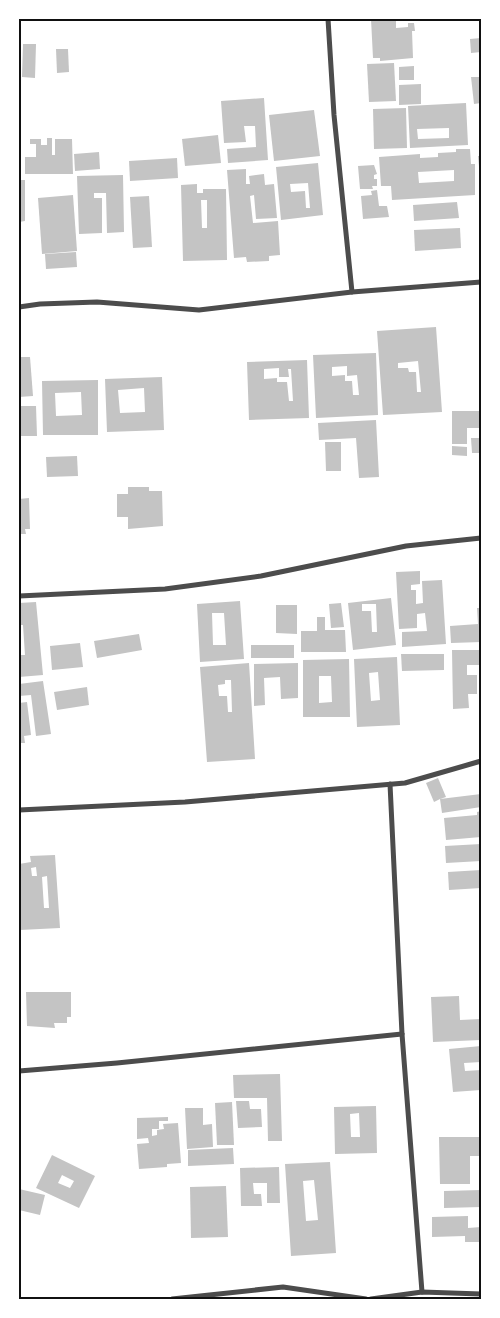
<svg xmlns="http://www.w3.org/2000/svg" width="500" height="1318" viewBox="0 0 500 1318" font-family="'Golos Text',sans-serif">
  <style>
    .building { fill: #c4c4c4; fill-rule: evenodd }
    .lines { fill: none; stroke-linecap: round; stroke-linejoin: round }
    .minor { stroke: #4c4c4c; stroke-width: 5 }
    .neatline { fill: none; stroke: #111; stroke-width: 2 }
  </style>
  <rect width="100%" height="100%" fill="#fff"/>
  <!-- building -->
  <g class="building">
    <path d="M371 19H396V28L408 27V23H414L415 31H412L413 58 380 61V58H373Z"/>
    <path d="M481 38V52L471 53 470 39Z"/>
    <path d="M23 44H36L35 78 22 77Z"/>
    <path d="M56 49H68L69 72 57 73Z"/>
    <path d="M394 63 396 101 369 102 367 64Z"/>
    <path d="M414 66V80H399V67Z"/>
    <path d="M471 77H481V103L474 104Z"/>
    <path d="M421 84V104L399 105V85Z"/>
    <path d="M264 98 268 160 228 163 227 149 256 147 255 126H244L246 142 224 143 221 101Z"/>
    <path d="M466 103 468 145 410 148 408 106ZM449 128V138L418 139 417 129Z"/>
    <path d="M406 108 407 148 374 149 373 109Z"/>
    <path d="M314 110 320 156 274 161 269 115Z"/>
    <path d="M218 135 221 163 185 166 182 139Z"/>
    <path d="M47 138H52V155H55V139H72L73 174H25V157H36V144H30V139H41V145H47Z"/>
    <path d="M456 149H470L471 164H475V195L392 200 391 186H381L379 157 420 154V158L438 157V153L456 152ZM454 170V181L419 183 418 172Z"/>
    <path d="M99 152 100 169 75 171 74 154Z"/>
    <path d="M478 156H481V177H480Z"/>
    <path d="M177 158 178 178 130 181 129 161Z"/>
    <path d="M318 163 323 215 281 220 276 167ZM308 183 310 208H306L305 191 291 192 290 184Z"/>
    <path d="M374 165 377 174 374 175V179H377V186H372L373 189H360L358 166Z"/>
    <path d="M246 169V184H250L249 176 264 174 265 185 274 184 277 218 256 219 254 195 250 196 253 223 278 221 280 255 269 256V261L247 262 246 257 234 258 227 170Z"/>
    <path d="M123 175 124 232 107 233 106 193H94V198H102V233L79 234 77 176Z"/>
    <path d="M19 180H25V221L19 222Z"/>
    <path d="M197 184V193H203V189H226L227 260 183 261 181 185ZM201 200H207V228H202Z"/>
    <path d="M377 190 379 206H387L389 217 363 219 361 196 372 195 371 191Z"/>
    <path d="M73 195 77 251 42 254 38 198Z"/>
    <path d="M149 196 152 247 133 248 130 197Z"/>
    <path d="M457 202 459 218 414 221 413 205Z"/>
    <path d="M460 228 461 248 415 251 414 230Z"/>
    <path d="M76 252 77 267 46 269 45 254Z"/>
    <path d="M436 327 442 412 383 415 377 331ZM418 361 421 392H417L416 372H409L408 368H398V363Z"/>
    <path d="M376 353 378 415 316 418 313 355ZM347 366V376L357 375 359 395H353L352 381H345V375L332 376V367Z"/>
    <path d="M19 357H30L33 396 19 397Z"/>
    <path d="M307 360 309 418 249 420 247 362ZM279 368V377H289L288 369H291L293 401H289L287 382H277V378L264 379V369Z"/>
    <path d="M162 377 164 430 107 432 105 379ZM144 388 145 412 120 413 118 390Z"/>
    <path d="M98 380V435H43L42 381ZM81 392 82 415 56 416 55 393Z"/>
    <path d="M19 406H36L37 436H19Z"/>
    <path d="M452 411H481V428H467V444H452Z"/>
    <path d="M376 420 379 477 359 478 356 438 319 440 318 423Z"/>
    <path d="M471 438H481V453H472Z"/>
    <path d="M325 442H341V471H326Z"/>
    <path d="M452 446 467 447V456L452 455Z"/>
    <path d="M77 456 78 476 47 477 46 457Z"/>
    <path d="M128 487H149V491H162L163 526 128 529V517H117V494H128Z"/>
    <path d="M29 498 30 529H25L26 534H19V499Z"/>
    <path d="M420 571V584L411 585V590H416V604L423 603 422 581 442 580 446 644 402 647V632L427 631 425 613 417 614V628L399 629 396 572Z"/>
    <path d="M391 598 396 645 353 650 348 603ZM362 604H376L377 632H372L371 611H362Z"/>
    <path d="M240 601 244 659 200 662 197 604ZM212 613H224L226 645H213Z"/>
    <path d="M36 602 43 675 19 677V655H25L23 625H19V603Z"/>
    <path d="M341 603 344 627 331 628 329 604Z"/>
    <path d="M276 605H297V634L276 633Z"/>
    <path d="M477 608H481V642L451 643 450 626 478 624Z"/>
    <path d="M317 617H325V630H345L346 652H301V631H317Z"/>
    <path d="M139 634 142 650 97 658 94 641Z"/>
    <path d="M80 643 83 667 52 670 50 646Z"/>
    <rect x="251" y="645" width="43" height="13"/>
    <path d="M452 650H481V665H467V675H477V694H468L469 708 453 709Z"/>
    <path d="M401 654H444V670L402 671Z"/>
    <path d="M397 657 400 725 357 727 354 659ZM378 672 380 700 371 701 369 673Z"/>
    <path d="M349 659 350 717H303V660ZM319 676H331L332 702 319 703Z"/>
    <path d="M249 663 255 759 207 762 200 667ZM225 680H231L232 712H228L227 696H219L218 685 225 684Z"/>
    <path d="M298 663V698L281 699 280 677 264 678 265 705 254 706V664Z"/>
    <path d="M43 681 51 734 36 736 31 695 19 696V684Z"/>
    <path d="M87 687 89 705 57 710 54 692Z"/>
    <path d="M27 702 31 735 24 736 25 743H19V703Z"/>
    <path d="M438 778 446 797 440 799 481 794V807L442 813 440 799 434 802 426 783Z"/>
    <path d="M481 811V837L446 840 444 818 477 815V812Z"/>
    <path d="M481 844V861L446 863 445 846Z"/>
    <path d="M55 855 60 928 20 930 19 864 31 862 30 856ZM36 867 37 876H32L31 868ZM47 876 49 908H44L42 877Z"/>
    <path d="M481 870V888L449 890 448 872Z"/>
    <path d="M26 992H71V1017H67V1023H54L55 1028 27 1026Z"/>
    <path d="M459 996 460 1020 481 1019V1040L433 1042 431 997Z"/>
    <path d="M19 1013H20L21 1026H19Z"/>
    <path d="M481 1046V1062L464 1063 465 1071 481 1070V1090L453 1092 449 1049Z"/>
    <path d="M280 1074 282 1141H268L267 1098H234L233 1075Z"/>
    <path d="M236 1101H249L250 1109H261L262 1127 238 1128Z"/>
    <path d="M232 1102 234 1145H217L215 1103Z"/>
    <path d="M376 1106 377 1153 335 1154 334 1107ZM359 1113 360 1137H351L350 1114Z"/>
    <path d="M185 1108H203V1125L212 1124 213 1147 187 1149Z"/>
    <path d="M168 1117V1121H159V1129H152V1136L157 1135V1130L164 1129 163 1124 178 1123 181 1163 167 1164V1167L139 1169 137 1144 149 1143 148 1138 137 1139V1118Z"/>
    <path d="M439 1137H481V1156H470V1184H440Z"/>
    <path d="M233 1148 234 1164 188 1166V1150Z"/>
    <path d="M52 1155 95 1176 79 1208 36 1188ZM62 1175 74 1181 70 1188 58 1183Z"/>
    <path d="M330 1162 336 1253 291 1256 285 1164ZM314 1180 318 1220 306 1221 303 1181Z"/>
    <path d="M279 1167 280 1203H267V1183H253L254 1194H261L262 1206H241L240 1168Z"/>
    <path d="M226 1186 228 1237 191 1238 190 1187Z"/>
    <path d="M19 1189 45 1195 40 1215 19 1210Z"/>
    <path d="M481 1190V1207L444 1208V1191Z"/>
    <path d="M468 1216V1228L481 1227V1242H465V1236L432 1237V1217Z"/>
  </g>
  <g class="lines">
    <!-- minor -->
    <g class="minor">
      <path d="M328 19 334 115 352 292"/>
      <path d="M19 307 40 304 97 302 199 310 352 292 481 282"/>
      <path d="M19 596 165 589 261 576 406 546 481 538"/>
      <path d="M390 784 402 1034 422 1292"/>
      <path d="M19 810 185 802 405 783 481 761"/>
      <path d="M19 1071 117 1063 402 1034"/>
      <path d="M172 1299 283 1287 366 1299"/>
      <path d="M371 1299 422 1292 481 1294"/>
    </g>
  </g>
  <!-- border -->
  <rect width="500" height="1318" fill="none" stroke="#ffffff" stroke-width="40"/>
  <rect x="20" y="20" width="460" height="1278" class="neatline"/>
</svg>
